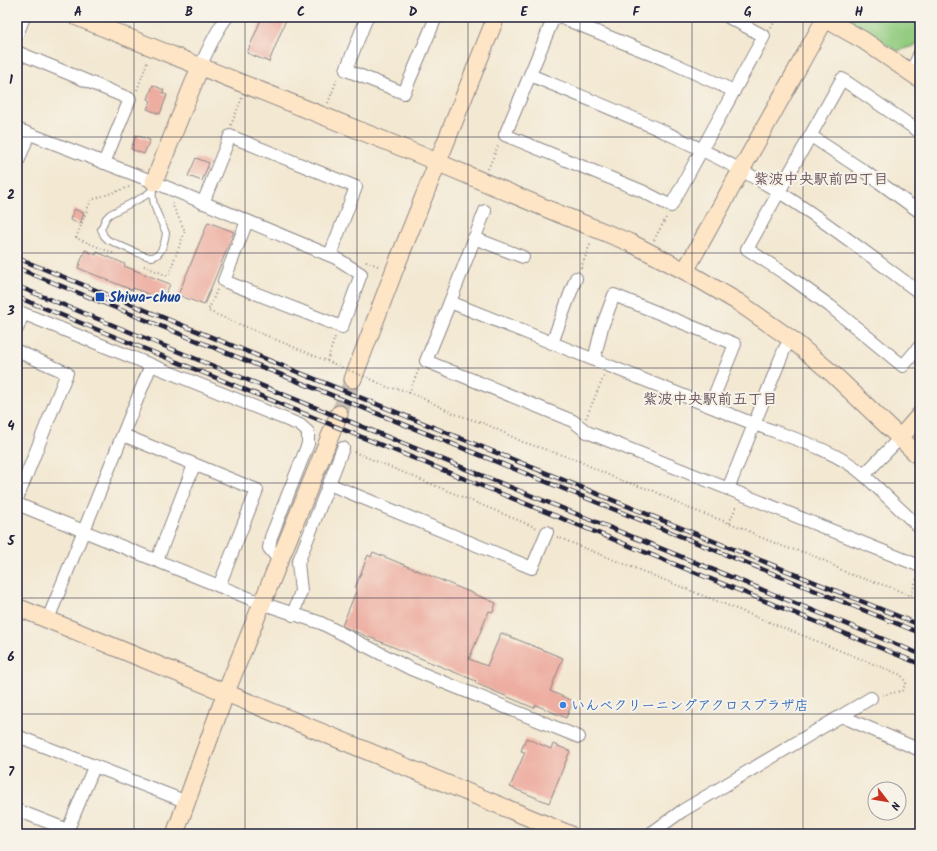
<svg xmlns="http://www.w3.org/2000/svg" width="937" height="851" viewBox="0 0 937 851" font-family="Kalam,'Klee One',sans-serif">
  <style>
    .green { fill: #91cb7f; stroke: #5a765d }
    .building { fill: #edada0 }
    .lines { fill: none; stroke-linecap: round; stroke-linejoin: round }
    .secondary-tunnel { stroke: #c9c0b4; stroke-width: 17; stroke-dasharray: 17 8; stroke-linecap: butt }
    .lane-casing { stroke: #8a8586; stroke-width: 8 }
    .street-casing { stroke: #8a8586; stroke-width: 14 }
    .secondary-casing { stroke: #8a8586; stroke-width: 19 }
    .path { stroke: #8a8586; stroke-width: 2; stroke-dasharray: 1 3; stroke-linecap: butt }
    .lane { stroke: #fff; stroke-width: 6 }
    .street { stroke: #fff; stroke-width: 12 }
    .secondary { stroke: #fde5c5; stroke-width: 17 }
    .rail-casing { stroke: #22223b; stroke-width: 4.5 }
    .rail { stroke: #f7f3e8; stroke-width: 3; stroke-dasharray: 9; stroke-linecap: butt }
    .path-bridge { stroke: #8a8586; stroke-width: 2; stroke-dasharray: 1 3; stroke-linecap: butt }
    .grid { fill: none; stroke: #22223b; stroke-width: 1; stroke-opacity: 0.55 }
    .transit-dot { fill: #1a4fb4; stroke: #f7f3e8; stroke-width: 1.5 }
    .shop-dot { fill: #3f7fe0; stroke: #f7f3e8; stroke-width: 1.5 }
    .labels { text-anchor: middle; stroke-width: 4; stroke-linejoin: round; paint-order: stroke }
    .transit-label { font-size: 14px; font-weight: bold; fill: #164399; stroke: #f7f3e8; text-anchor: start }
    .shop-label { font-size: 14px; font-weight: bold; fill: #366cbe; stroke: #f7f3e8; text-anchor: start }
    .neighbourhood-label { font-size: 15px; font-weight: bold; fill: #69535e; stroke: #f7f3e8 }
    .neatline { fill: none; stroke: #22223b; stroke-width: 1.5 }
    .grid-label { font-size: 13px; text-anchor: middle; font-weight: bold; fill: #22223b }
  </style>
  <rect width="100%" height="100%" fill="#f7f3e8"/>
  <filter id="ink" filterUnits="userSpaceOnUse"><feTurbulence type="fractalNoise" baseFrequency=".025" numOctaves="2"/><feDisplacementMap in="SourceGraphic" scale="8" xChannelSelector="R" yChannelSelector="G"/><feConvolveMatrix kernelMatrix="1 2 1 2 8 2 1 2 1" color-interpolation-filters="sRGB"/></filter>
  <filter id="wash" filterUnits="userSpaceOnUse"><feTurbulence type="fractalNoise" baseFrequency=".012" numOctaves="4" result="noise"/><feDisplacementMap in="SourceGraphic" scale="16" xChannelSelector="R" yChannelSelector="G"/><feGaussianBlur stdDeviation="0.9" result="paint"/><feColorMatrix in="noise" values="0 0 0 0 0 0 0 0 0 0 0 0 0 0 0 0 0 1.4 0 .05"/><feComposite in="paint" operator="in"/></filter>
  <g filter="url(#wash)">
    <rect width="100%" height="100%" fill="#f3e8d2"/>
    <!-- green -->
    <path class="green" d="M843 17H920V39L917 45 897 51Z"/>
    <g id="blocks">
      <!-- building -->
      <g class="building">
        <path d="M262 17H287L269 62 247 53Z"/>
        <path d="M153 85 164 90 162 93 167 95 160 114 147 109 151 101 148 99Z"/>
        <path d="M136 135 150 140 144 154 131 149Z"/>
        <path d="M196 158 209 163 202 181 188 176Z"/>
        <path d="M74 209 84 213 80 224 70 220Z"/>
        <path d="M208 222 234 232 204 305 178 295Z"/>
        <path d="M85 250 96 255 97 252 125 264 124 266 170 284 163 300 133 288 132 290 78 268Z"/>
        <path d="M373 552 496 603 493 612 489 611 469 659 487 666 501 633 563 658 550 691 573 701 566 718 536 705 534 708 475 683 476 681 342 626 357 589 355 588 368 555 371 557Z"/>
        <path d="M526 738 551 749 553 744 570 751 549 803 510 787 525 752 521 751Z"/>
      </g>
    </g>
  </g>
  <g filter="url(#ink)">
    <use href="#blocks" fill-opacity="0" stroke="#8a8586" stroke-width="1"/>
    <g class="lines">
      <!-- secondary-tunnel -->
      <path class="secondary-tunnel" d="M339 414 353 379"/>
      <defs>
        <path id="lane" d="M153 189 145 196 110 214 106 218 101 229 104 236 108 240C116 243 145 258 152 257 162 256 165 240 166 233 159 215 149 204 154 183"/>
        <g id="street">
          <path d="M367 17 346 70 404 93 436 17"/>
          <path d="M554 17 505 135 642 191 671 206 764 36 728 17"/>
          <path d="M560 17 666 60 734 91"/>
          <path d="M17 35 24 17"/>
          <path d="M17 52 130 99 104 163"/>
          <path d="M200 67C208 50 215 32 227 17"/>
          <path d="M911 73 920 53"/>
          <path d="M530 75C615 110 701 144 779 192 829 223 874 259 920 293"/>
          <path d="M17 129 154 182 336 258 361 274 342 327 224 281 247 221"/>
          <path d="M920 132 842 79 747 249 787 275 830 306 903 366 920 346"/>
          <path d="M811 136 864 171 920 212"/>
          <path d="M17 164 29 134"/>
          <path d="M203 203 230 136 356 187 330 255"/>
          <path d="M474 238 523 257"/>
          <path d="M450 302 485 211"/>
          <path d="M17 311 300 425 308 432V444L271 537 269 548 279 560"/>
          <path d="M17 329 23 314"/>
          <path d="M552 343 576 278"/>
          <path d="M17 351 67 373 17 499"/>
          <path d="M594 360 602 327 614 295 735 344 710 406"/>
          <path d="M123 435 257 490 219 586"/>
          <path d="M900 438 864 475C836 450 789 437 754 424L450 302 426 361 573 421 587 432 920 566"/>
          <path d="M864 475 920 528"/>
          <path d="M329 484 532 568 547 532"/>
          <path d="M728 489 784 350 791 339"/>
          <path d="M17 504 261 603 321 623 411 669 579 737"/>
          <path d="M157 560 194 465"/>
          <path d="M293 615 301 591 298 563 343 448"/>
          <path d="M48 619 151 365"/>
          <path d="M841 716 920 750"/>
          <path d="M17 736 187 802"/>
          <path d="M17 810 68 830"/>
          <path d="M66 834 94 767"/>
          <path d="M650 834 682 811 871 698"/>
        </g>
        <g id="secondary">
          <path d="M77 17 418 154 557 213 631 243 685 271 738 302 791 339 834 375 920 457"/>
          <path d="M822 17 863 40 920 79"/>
          <path d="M154 182 200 67"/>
          <path d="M685 271 825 19"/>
          <path d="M353 379 394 271 496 17"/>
          <path d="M900 438 920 415"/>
          <path d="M17 607 569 834"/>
          <path d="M175 834 226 692 339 414"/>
        </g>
      </defs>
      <!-- lane casing -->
      <use href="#lane" class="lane-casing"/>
      <!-- street casing -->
      <use href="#street" class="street-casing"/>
      <!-- secondary casing -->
      <use href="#secondary" class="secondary-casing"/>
      <!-- path -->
      <g class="path">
        <path d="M771 28 777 17"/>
        <path d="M137 90 148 60"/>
        <path d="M328 103 338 77"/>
        <path d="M231 125 242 98"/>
        <path d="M488 169 499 144"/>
        <path d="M654 240 667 216"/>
        <path d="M113 253 76 238 91 200 132 186"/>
        <path d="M366 261 380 267"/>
        <path d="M144 266 168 276 185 231 171 202"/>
        <path d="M581 268 591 242"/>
        <path d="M217 290 208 311 334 364"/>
        <path d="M327 361 335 337"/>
        <path d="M375 381 389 388 400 389 422 398 455 414 486 424 523 442 577 460 617 479 654 491 685 507 743 528 760 537 787 548 807 553 825 561 849 574 890 587 911 596 917 577"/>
        <path d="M409 393 419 369"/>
        <path d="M586 418 604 376"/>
        <path d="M354 452 537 528"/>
        <path d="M729 523 737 505"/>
        <path d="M557 537 901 675 906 683 902 691 882 695"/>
      </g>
      <!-- lane -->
      <use href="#lane" class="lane"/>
      <!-- street -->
      <use href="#street" class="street"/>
      <!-- secondary -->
      <use href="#secondary" class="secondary"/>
      <defs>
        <g id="rail">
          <path d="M17 258 920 625"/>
          <path d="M17 268 920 633"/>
          <path d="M17 286 920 654"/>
          <path d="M17 297 920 664"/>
        </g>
      </defs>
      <!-- rail casing -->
      <use href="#rail" class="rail-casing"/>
      <!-- rail -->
      <use href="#rail" class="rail"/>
      <!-- path-bridge -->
      <path class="path-bridge" d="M334 364 375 381"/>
    </g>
  </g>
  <!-- grid -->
  <path class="grid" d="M134 17V834M245 17V834M357 17V834M468 17V834M580 17V834M692 17V834M803 17V834M17 137H920M17 253H920M17 368H920M17 483H920M17 598H920M17 714H920"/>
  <!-- markers -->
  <rect class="transit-dot" x="95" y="292" width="10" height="10" rx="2"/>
  <circle class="shop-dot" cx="563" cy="705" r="4"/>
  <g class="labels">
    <!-- transit labels -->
    <g class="transit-label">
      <text x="109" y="302">Shiwa-chuo</text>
    </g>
    <!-- shop labels -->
    <g class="shop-label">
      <text x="571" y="710">いんべクリーニングアクロスプラザ店</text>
    </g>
    <!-- neighbourhood labels -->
    <g class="neighbourhood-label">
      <text x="821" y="184">紫波中央駅前四丁目</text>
      <text x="710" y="404">紫波中央駅前五丁目</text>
    </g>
  </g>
  <!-- margin -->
  <rect width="937" height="851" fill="none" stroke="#f7f3e8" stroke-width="44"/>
  <!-- north arrow -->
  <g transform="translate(887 801) rotate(121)"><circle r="19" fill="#f7f3e8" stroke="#a29fa3"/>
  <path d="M0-3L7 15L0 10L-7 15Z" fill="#c8321e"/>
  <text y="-6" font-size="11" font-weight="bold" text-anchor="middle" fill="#22223b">N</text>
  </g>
  <rect x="22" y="22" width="893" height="807" class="neatline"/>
  <g class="grid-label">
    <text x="78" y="16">A</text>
    <text x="189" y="16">B</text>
    <text x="301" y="16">C</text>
    <text x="413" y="16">D</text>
    <text x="524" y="16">E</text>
    <text x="636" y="16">F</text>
    <text x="748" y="16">G</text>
    <text x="859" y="16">H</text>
    <text x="11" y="84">1</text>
    <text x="11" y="199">2</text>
    <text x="11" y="315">3</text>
    <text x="11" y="430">4</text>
    <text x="11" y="545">5</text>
    <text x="11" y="661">6</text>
    <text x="11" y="776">7</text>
  </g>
</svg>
